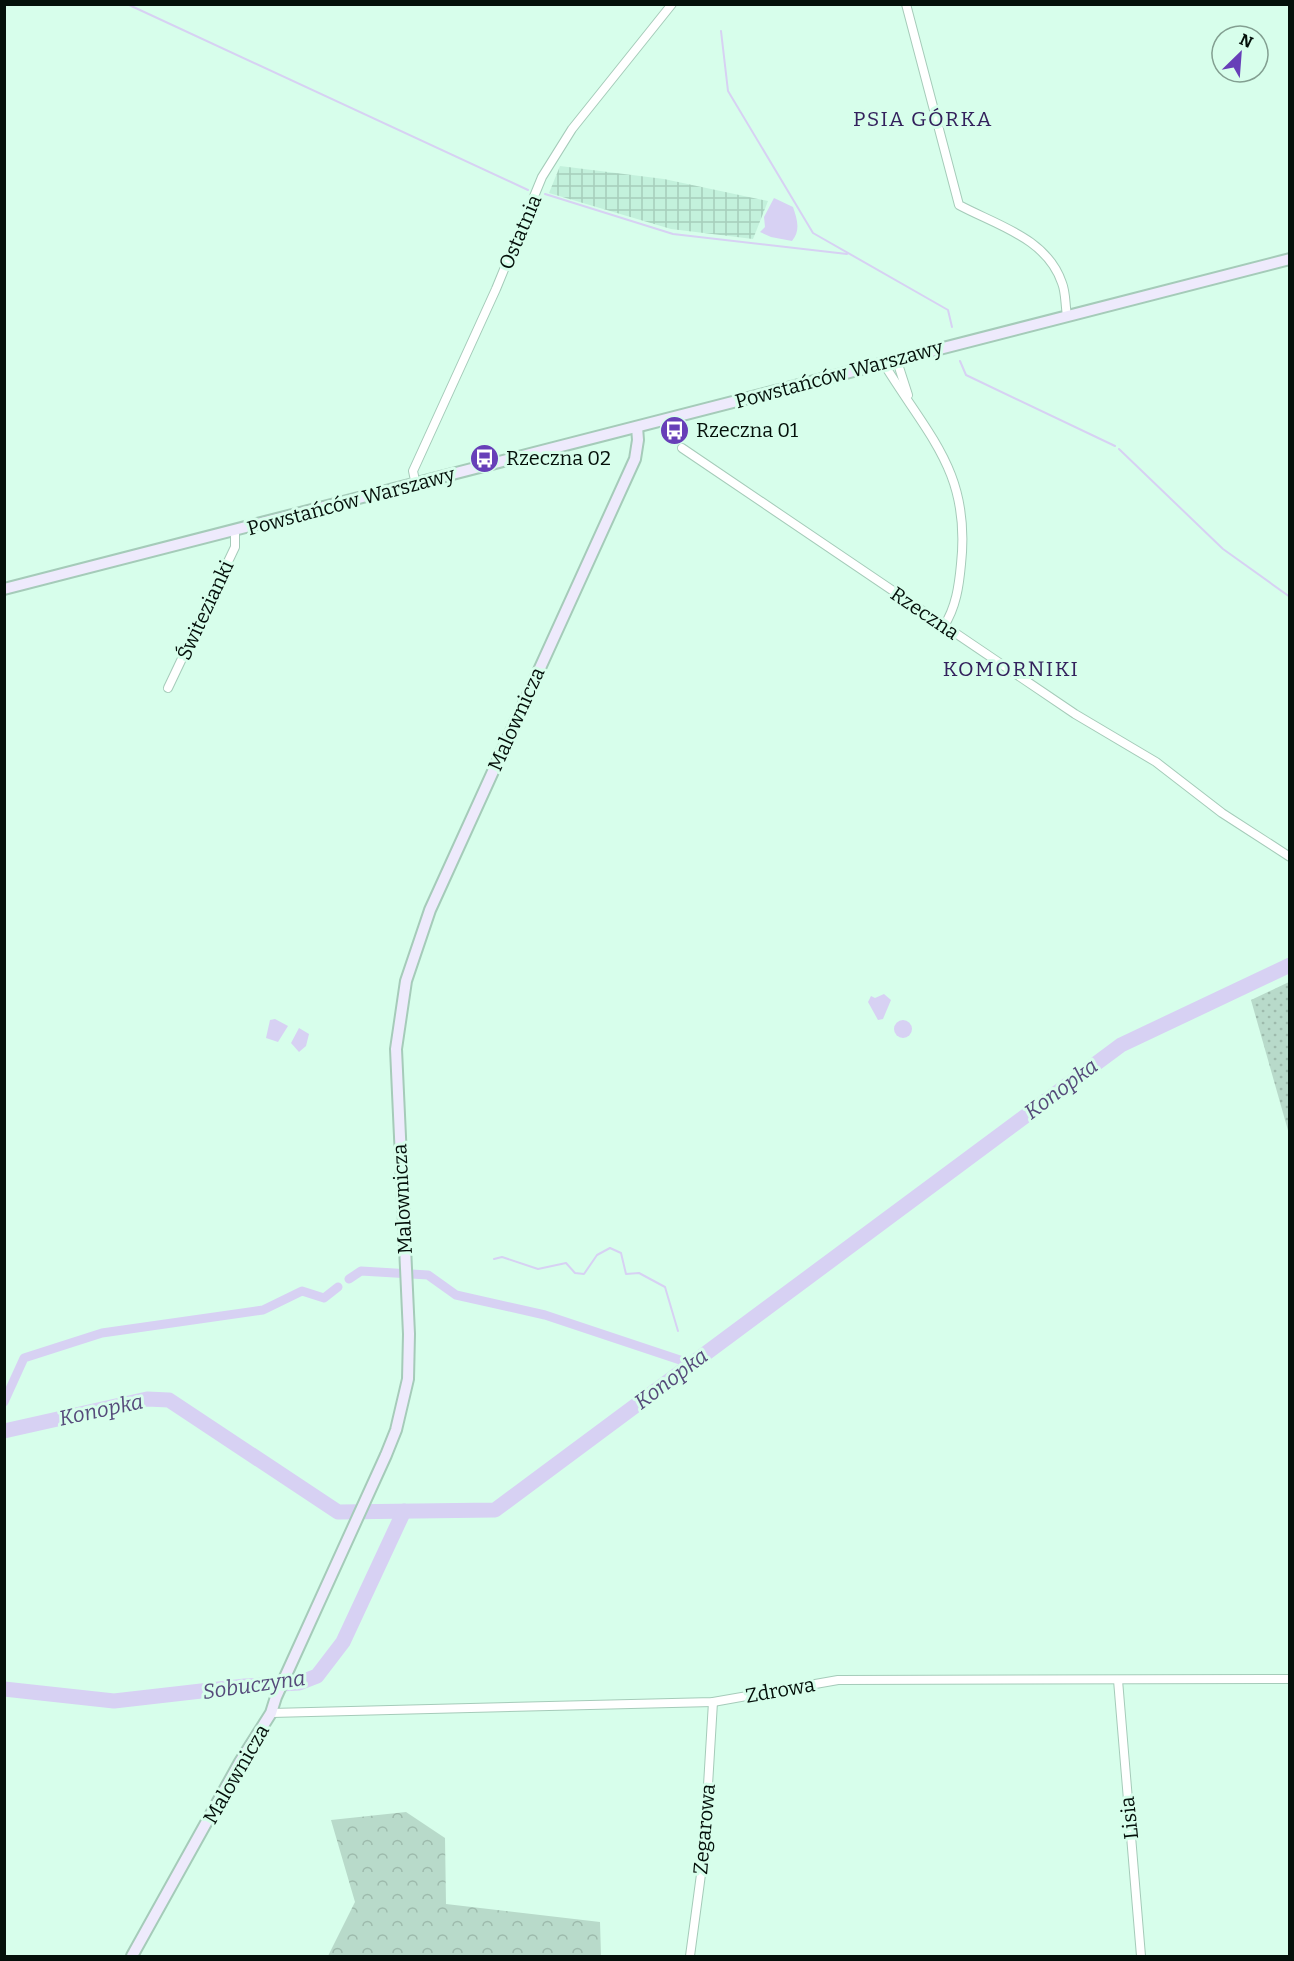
<svg xmlns="http://www.w3.org/2000/svg" width="1294" height="1961" viewBox="0 0 1294 1961" font-family="Bitter,serif">
  <style>
    .industrial { fill: url(#industrial-grid) }
    .forest { fill: url(#forest-crowns) }
    .garden { fill: url(#garden-dots) }
    .water { fill: #d7d1f3 }
    .lines { fill: none; stroke-linecap: round; stroke-linejoin: round }
    .stream { stroke: #d7d1f3; stroke-width: 2 }
    .canal { stroke: #d7d1f3; stroke-width: 9 }
    .river { stroke: #d7d1f3; stroke-width: 15 }
    .street-casing { stroke: #a5cbb9; stroke-width: 10 }
    .secondary-casing { stroke: #a5cbb9; stroke-width: 14 }
    .street { stroke: #fff; stroke-width: 8 }
    .secondary { stroke: #eeeafc; stroke-width: 10 }
    .labels { text-anchor: middle; stroke-width: 6; stroke-linejoin: round; paint-order: stroke }
    .street-label { font-size: 20px; fill: #04100a; stroke: #d7feeb }
    .poi-label { font-size: 20px; fill: #04100a; stroke: #d7feeb; text-anchor: start }
    .neighbourhood-label { font-size: 21px; letter-spacing: 1.5px; fill: #33215c; stroke: #d7feeb }
    .water-label { font-size: 21px; font-style: italic; fill: #554a7a; stroke: #d7feeb }
  </style>
  <defs>
    <pattern id="industrial-grid" width="8" height="8" patternUnits="userSpaceOnUse" patternTransform="scale(1.5)"><rect width="8" height="8" fill="#c3f1dc"/><path d="M0 4h8M4 0v8" fill="none" stroke="#a6cebb"/></pattern>
    <pattern id="forest-crowns" width="20" height="18" patternUnits="userSpaceOnUse" patternTransform="scale(1.5)"><rect width="20" height="18" fill="#b8daca"/><path d="M2 6a3 3 0 1 1 6 0M12 15a3 3 0 1 1 6 0" fill="none" stroke="#9dbaac"/></pattern>
    <pattern id="garden-dots" width="8" height="8" patternUnits="userSpaceOnUse" patternTransform="scale(1.5)"><rect width="8" height="8" fill="#b8daca"/><path d="M2 2h.1M6 6h.1" fill="none" stroke="#9dbaac" stroke-width="1.8" stroke-linecap="round"/></pattern>
  </defs>
  <rect width="100%" height="100%" fill="#d7feeb"/>
  <!-- industrial -->
  <path class="industrial" d="M560 166 664 179 768 201 753 239 671 229 549 193Z"/>
  <!-- forest -->
  <path class="forest" d="M406 1812 445 1838 446 1904 600 1922 601 1956H328L355 1902 331 1820Z"/>
  <!-- garden -->
  <path class="garden" d="M1289 982V1134L1251 1000Z"/>
  <!-- water -->
  <g class="water">
    <path d="M774 198 793 207C797 219 801 230 792 241L771 237 760 232 765 227 764 217Z"/>
    <path d="M884 994 891 1000 883 1019 878 1020 868 1002 871 996 875 998Z"/>
    <path d="M275 1019 288 1026 278 1042 266 1038 270 1020Z"/>
    <circle cx="903" cy="1029" r="9"/>
    <path d="M299 1028 309 1034 306 1046 299 1052 291 1043Z"/>
  </g>
  <g class="lines">
    <!-- stream -->
    <g class="stream">
      <path d="M127 4 528 190"/>
      <path d="M721 31 728 91 813 233 948 310 952 327"/>
      <path d="M545 194 673 234 847 254"/>
      <path d="M960 361 966 375 1115 446"/>
      <path d="M1119 449 1223 549 1290 597"/>
      <path d="M494 1259 502 1257 538 1269 566 1263 575 1273 584 1274 597 1255 610 1248 621 1253 626 1274 639 1273 665 1287 678 1331"/>
    </g>
    <!-- canal -->
    <g class="canal">
      <path d="M349 1279 361 1271 428 1275 456 1295 545 1315 692 1364"/>
      <path d="M4 1402 24 1358 102 1333 263 1310 302 1291 324 1298 338 1287"/>
    </g>
    <!-- river -->
    <g class="river">
      <path d="M4 1431 147 1399 169 1400 338 1512 495 1510 1121 1045 1290 965"/>
      <path d="M4 1689 114 1701 245 1686 299 1683 317 1676 343 1642 404 1511"/>
    </g>
    <defs>
      <g id="street">
        <path d="M906 4 959 205C996 225 1047 238 1062 283 1066 293 1065 305 1067 315"/>
        <path d="M897 361 908 395"/>
        <path d="M884 364C928 436 971 472 961 564 959 586 956 607 944 626"/>
        <path d="M682 448 1075 714 1156 762 1222 813 1290 857"/>
        <path d="M416 485 413 471 496 289 542 177 572 129 672 4"/>
        <path d="M168 688 235 547V531"/>
        <path d="M1118 1680 1141 1956"/>
        <path d="M271 1713 713 1702 838 1680 1290 1679"/>
        <path d="M690 1956 704 1852 713 1702"/>
      </g>
      <g id="secondary">
        <path d="M4 589 1290 259"/>
        <path d="M132 1956 240 1762 271 1713 276 1697 386 1455 396 1430 408 1379 409 1334 396 1049 406 981 430 910 635 459 638 440 637 427"/>
      </g>
    </defs>
    <!-- street casing -->
    <use href="#street" class="street-casing"/>
    <!-- secondary casing -->
    <use href="#secondary" class="secondary-casing"/>
    <!-- street -->
    <use href="#street" class="street"/>
    <!-- secondary -->
    <use href="#secondary" class="secondary"/>
  </g>
  <!-- icons -->
  <defs>
    <symbol id="bus-disc" viewBox="-11 -11 22 22"><circle r="9.5" fill="#673fb8" stroke="#d7feeb"/><path d="M-5-6H5V4H4V6H2V4H-2V6H-4V4H-5ZM-3.5-4V0h7V-4ZM-3.5 1.2v1.5H-2V1.2ZM2 1.2v1.5H3.5V1.2Z" fill="#fff"/></symbol>
  </defs>
  <g fill-rule="evenodd">
    <use href="#bus-disc" x="658" y="414" width="33" height="33"/>
    <use href="#bus-disc" x="468" y="442" width="33" height="33"/>
  </g>
  <g class="labels">
    <!-- street labels -->
    <g class="street-label">
      <text transform="translate(520 232) rotate(-67)" y="7">Ostatnia</text>
      <text transform="translate(839 374) rotate(-15)" y="7">Powstańców Warszawy</text>
      <text transform="translate(351 501) rotate(-15)" y="7">Powstańców Warszawy</text>
      <text transform="translate(205 610) rotate(-65)" y="7">Świtezianki</text>
      <text transform="translate(925 613) rotate(34)" y="7">Rzeczna</text>
      <text transform="translate(516 719) rotate(-66)" y="7">Malownicza</text>
      <text transform="translate(402 1199) rotate(-93)" y="7">Malownicza</text>
      <text transform="translate(780 1690) rotate(-10)" y="7">Zdrowa</text>
      <text transform="translate(236 1774) rotate(-60)" y="7">Malownicza</text>
      <text transform="translate(1129 1818) rotate(-96)" y="7">Lisia</text>
      <text transform="translate(704 1829) rotate(-85)" y="7">Zegarowa</text>
    </g>
    <!-- poi labels -->
    <g class="poi-label">
      <text x="696" y="437">Rzeczna 01</text>
      <text x="506" y="465">Rzeczna 02</text>
    </g>
    <!-- neighbourhood labels -->
    <g class="neighbourhood-label">
      <text x="923" y="126">PSIA GÓRKA</text>
      <text x="1011" y="676">KOMORNIKI</text>
    </g>
    <!-- water labels -->
    <g class="water-label">
      <text transform="translate(1061 1089) rotate(-37)" y="7">Konopka</text>
      <text transform="translate(671 1379) rotate(-37)" y="7">Konopka</text>
      <text transform="translate(101 1410) rotate(-12)" y="7">Konopka</text>
      <text transform="translate(254 1685) rotate(-8)" y="7">Sobuczyna</text>
    </g>
  </g>
  <!-- border -->
  <rect width="1294" height="1961" fill="none" stroke="#04100a" stroke-width="12"/>
  <!-- north arrow -->
  <g transform="translate(1240 54) rotate(25)"><circle r="28" fill="#d7feeb" stroke="#839f91" stroke-width="1.5"/>
  <path d="M0-4.5L10 22L0 15L-10 22Z" fill="#673fb8"/>
  <text y="-9" font-size="16" font-weight="bold" text-anchor="middle" fill="#04100a">N</text>
  </g>
</svg>
